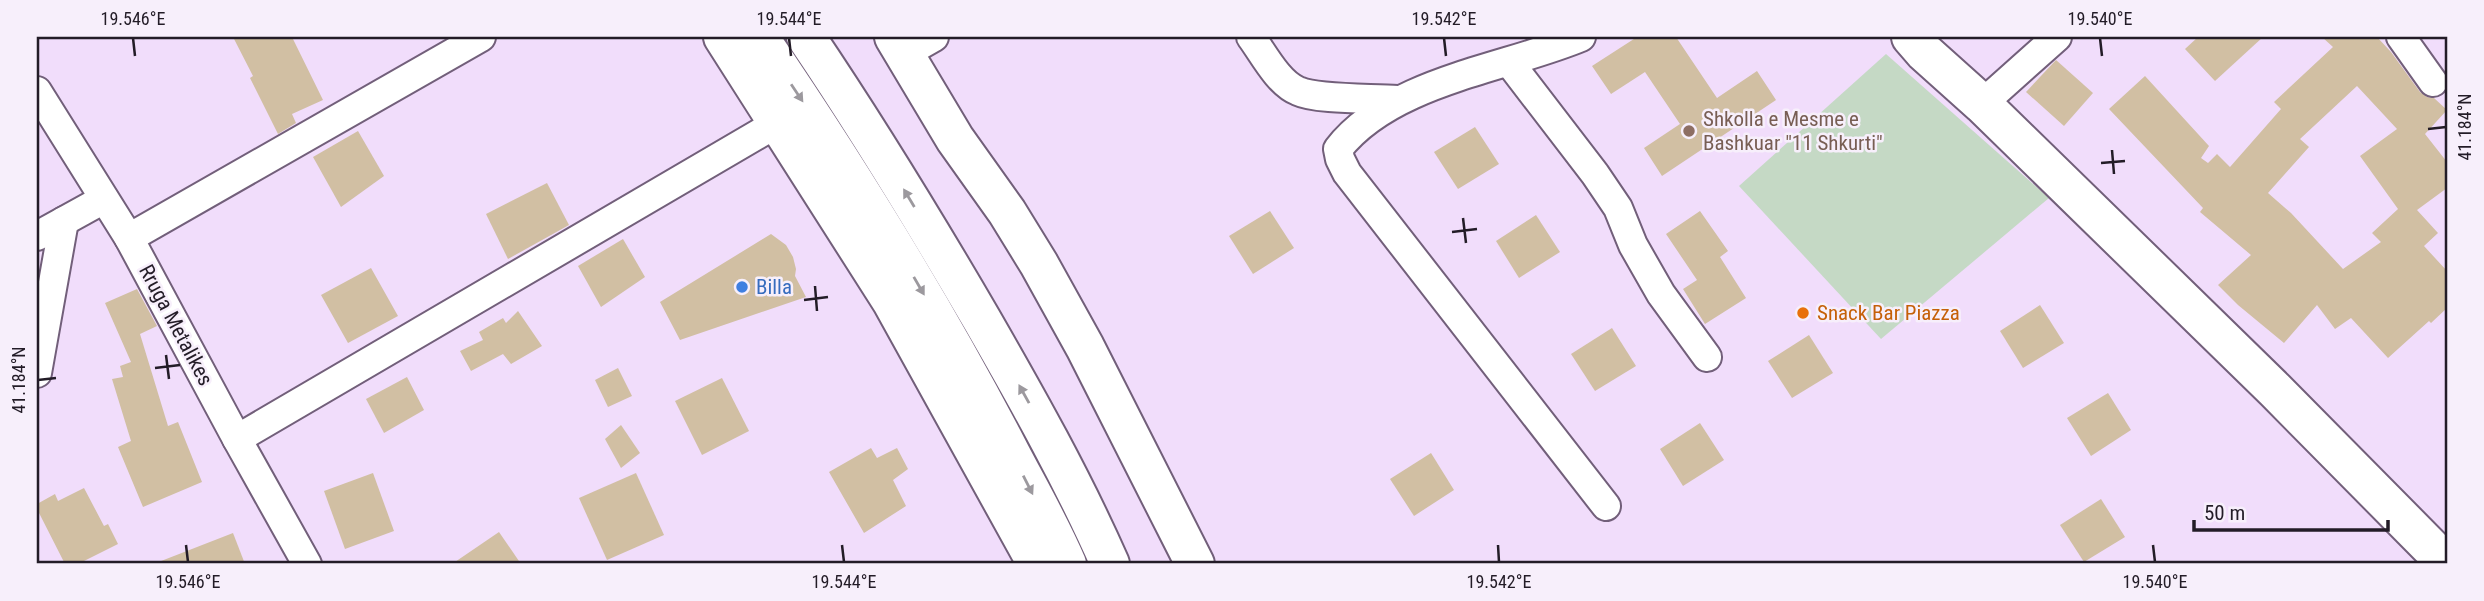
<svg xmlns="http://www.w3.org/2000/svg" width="2484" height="601" viewBox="0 0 2484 601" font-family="'Roboto Condensed',sans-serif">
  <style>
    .green { fill: #c5d9c5 }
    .building { fill: #d1bfa3; fill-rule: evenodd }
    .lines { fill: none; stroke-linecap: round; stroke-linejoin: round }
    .street-casing { stroke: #725f7a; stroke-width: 32 }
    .secondary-casing { stroke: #725f7a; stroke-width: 42 }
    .highway-casing { stroke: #725f7a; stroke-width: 42 }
    .street { stroke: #fff; stroke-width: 28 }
    .secondary { stroke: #fff; stroke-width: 38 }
    .highway { stroke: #fff; stroke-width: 38 }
    .oneway { fill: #9c999e }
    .ticks { fill: none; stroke: #231c27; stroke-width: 2.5 }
    .education-dot { fill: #8d6e63; stroke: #f7effb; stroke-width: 2.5 }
    .shop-dot { fill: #3f7fe0; stroke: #f7effb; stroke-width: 2.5 }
    .food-dot { fill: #e8710a; stroke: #f7effb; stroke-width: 2.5 }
    .labels { text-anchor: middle; stroke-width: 5; stroke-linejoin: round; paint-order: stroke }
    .education-label { font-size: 21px; fill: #785e54; stroke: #f7effb; text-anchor: start }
    .shop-label { font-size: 21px; fill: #366cbe; stroke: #f7effb; text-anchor: start }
    .food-label { font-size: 21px; fill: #c56008; stroke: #f7effb; text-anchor: start }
    .street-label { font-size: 21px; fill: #231c27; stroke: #f7effb }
    .neatline { fill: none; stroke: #231c27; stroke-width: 2.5 }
    .ticks-label { font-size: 18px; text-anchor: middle; fill: #231c27 }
  </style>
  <rect width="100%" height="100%" fill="#f1ddfb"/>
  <!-- green -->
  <path class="green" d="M1886 54 2049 198 1881 339 1739 186Z"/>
  <!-- building -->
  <g class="building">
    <path d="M233 37H292L323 100 292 114 296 123 278 134 250 78 253 76Z"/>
    <path d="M1637 37H1676L1717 98 1757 71 1776 100 1662 176 1644 148 1680 124 1645 72 1611 94 1592 66Z"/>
    <path d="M2198 37H2263L2215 81 2185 49Z"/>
    <path d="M2322 37H2377L2391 52 2420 92 2427 97 2434 98 2447 110 2425 134 2447 162V188L2417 210 2438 233 2424 246 2447 271V308L2431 323 2429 321 2388 358 2351 318 2335 329 2317 305 2284 343 2238 305 2218 285 2251 255 2200 212 2203 208 2109 109 2145 76 2209 146 2201 158 2208 163 2217 154 2230 167 2281 109 2274 102 2333 47ZM2357 86 2397 129 2360 156 2398 209 2372 233 2381 242 2343 269 2291 213 2268 193 2309 147 2300 139Z"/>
    <path d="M2056 60 2093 93 2064 126 2026 92Z"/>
    <path d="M1475 127 1499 164 1458 189 1434 152Z"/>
    <path d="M358 131 384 176 341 207 313 157Z"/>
    <path d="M547 183 569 225 508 259 486 214Z"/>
    <path d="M1270 211 1294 248 1253 274 1229 236Z"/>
    <path d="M1700 211 1728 251 1720 257 1746 298 1705 324 1683 289 1697 280 1666 234Z"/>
    <path d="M1536 215 1560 252 1519 278 1496 241Z"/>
    <path d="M771 234 786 245 793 257 796 269 795 276 806 297 680 340 660 302Z"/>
    <path d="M623 239 645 277 601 307 578 266Z"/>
    <path d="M371 268 398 316 348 343 321 295Z"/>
    <path d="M137 289 157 326 140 334 168 426 178 422 202 482 143 507 118 447 131 441 112 379 123 377 120 366 131 362 105 303Z"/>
    <path d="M2040 305 2064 343 2023 368 2000 331Z"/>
    <path d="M518 311 542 346 511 364 503 354 471 371 460 351 483 340 479 332 503 318 506 323Z"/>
    <path d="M1612 328 1636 366 1595 391 1571 354Z"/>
    <path d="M1809 335 1833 373 1792 398 1768 361Z"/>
    <path d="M618 368 632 396 608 407 595 380Z"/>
    <path d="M407 377 424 410 384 433 366 399Z"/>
    <path d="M722 378 749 431 702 455 675 401Z"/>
    <path d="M2108 393 2131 430 2091 456 2067 418Z"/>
    <path d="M1700 423 1724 460 1683 486 1660 449Z"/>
    <path d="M621 425 640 453 621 468 605 439Z"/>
    <path d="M871 448 877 458 897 448 908 469 893 480 906 506 864 533 829 472Z"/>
    <path d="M1431 453 1454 490 1414 516 1390 479Z"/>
    <path d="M373 473 394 531 345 549 324 491Z"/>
    <path d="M636 473 664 535 607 560 579 498Z"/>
    <path d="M84 488 104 526 108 524 118 544 78 564H65L37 509V504L55 494 58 501Z"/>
    <path d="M2101 499 2125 537 2084 562 2060 525Z"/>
    <path d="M499 532 521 564H452Z"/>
    <path d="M233 533 245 564H157L156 563Z"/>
  </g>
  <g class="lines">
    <defs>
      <g id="street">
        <path d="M1251 37C1263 53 1278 83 1298 91 1317 100 1373 98 1397 100"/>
        <path d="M1581 37C1504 69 1391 81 1338 149L1340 159 1347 173 1606 506"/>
        <path d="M2401 37 2433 82"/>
        <path d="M906 53 934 37"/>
        <path d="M1509 62 1595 174 1618 208 1633 245 1661 294 1707 357"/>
        <path d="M37 91 129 238 237 439 307 564"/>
        <path d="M1982 104 2057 37"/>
        <path d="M37 236 104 199"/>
        <path d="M129 238 481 37"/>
        <path d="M37 373 64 221"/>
        <path d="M237 439 779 122"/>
      </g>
      <g id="secondary">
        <path d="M723 37 892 302 1037 564"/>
        <path d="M894 37 955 139 1007 212 1039 264 1085 347 1195 564"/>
        <path d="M1911 37 1924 52 1982 104 2275 390 2447 564"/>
      </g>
      <g id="highway">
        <path d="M759 37C849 169 933 304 1007 446 1027 485 1050 524 1067 564"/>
        <path d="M806 37C868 129 926 224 982 320 1028 400 1073 480 1110 564"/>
      </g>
    </defs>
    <!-- street casing -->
    <use href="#street" class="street-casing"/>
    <!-- secondary casing -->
    <use href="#secondary" class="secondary-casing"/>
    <!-- highway casing -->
    <use href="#highway" class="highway-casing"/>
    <!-- street -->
    <use href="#street" class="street"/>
    <!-- secondary -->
    <use href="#secondary" class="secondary"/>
    <!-- highway -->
    <use href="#highway" class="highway"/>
  </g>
  <!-- one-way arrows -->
  <defs><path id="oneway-solid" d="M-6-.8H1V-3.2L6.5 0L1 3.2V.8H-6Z" transform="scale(1.75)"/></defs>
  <g class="oneway">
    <use href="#oneway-solid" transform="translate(797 93) rotate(56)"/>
    <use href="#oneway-solid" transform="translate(909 198) rotate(-121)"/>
    <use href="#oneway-solid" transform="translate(919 286) rotate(60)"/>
    <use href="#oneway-solid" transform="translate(1024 394) rotate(-119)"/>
    <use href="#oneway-solid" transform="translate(1028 485) rotate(63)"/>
  </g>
  <!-- ticks -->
  <path class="ticks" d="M133 38 135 56M789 38 791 56M1444 38 1446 56M2100 38 2102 56M2428 129 2446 127M2112 150 2114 174M2101 163 2125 161M1463 218 1466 243M1452 232 1477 229M815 286 817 311M804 300 828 297M166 355 169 379M155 368 180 365M38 380 56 378M186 545 188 562M842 545 844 562M1498 545 1499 562M2153 545 2155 562"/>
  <!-- markers -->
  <circle class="education-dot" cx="1689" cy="131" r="7"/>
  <circle class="shop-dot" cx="742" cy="287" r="7"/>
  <circle class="food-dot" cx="1803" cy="313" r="7"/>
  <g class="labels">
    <!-- education labels -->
    <g class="education-label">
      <text x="1703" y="126">Shkolla e Mesme e<tspan x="1703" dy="24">Bashkuar "11 Shkurti"</tspan></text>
    </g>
    <!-- shop labels -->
    <g class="shop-label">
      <text x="756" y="294">Billa</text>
    </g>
    <!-- food labels -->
    <g class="food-label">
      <text x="1817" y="320">Snack Bar Piazza</text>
    </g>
    <!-- street labels -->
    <g class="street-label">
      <text transform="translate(176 325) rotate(62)" y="7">Rruga Metalikes</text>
    </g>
  </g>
  <!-- border -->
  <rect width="2484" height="601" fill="none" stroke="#f7effb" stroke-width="77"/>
  <!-- scale -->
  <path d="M2194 520v10h194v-10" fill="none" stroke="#231c27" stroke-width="3.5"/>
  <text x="2204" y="520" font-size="21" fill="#231c27" stroke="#f7effb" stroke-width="5" paint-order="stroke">50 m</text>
  <rect x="38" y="38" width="2408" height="524" class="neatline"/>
  <g class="ticks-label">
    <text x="133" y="25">19.546°E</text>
    <text x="789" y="25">19.544°E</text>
    <text x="1444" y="25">19.542°E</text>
    <text x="2100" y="25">19.540°E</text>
    <text transform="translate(2465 127) rotate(-90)" y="6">41.184°N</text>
    <text transform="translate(19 380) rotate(-90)" y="6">41.184°N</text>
    <text x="188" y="588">19.546°E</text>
    <text x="844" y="588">19.544°E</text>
    <text x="1499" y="588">19.542°E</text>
    <text x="2155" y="588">19.540°E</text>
  </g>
</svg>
